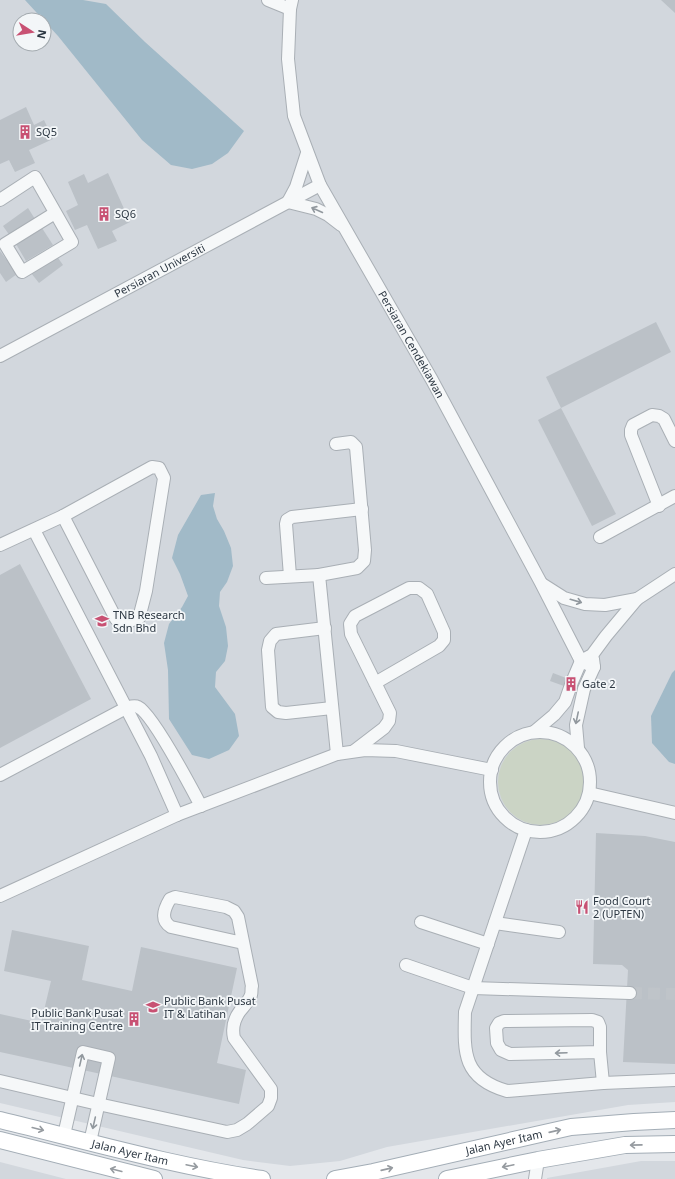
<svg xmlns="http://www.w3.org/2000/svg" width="675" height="1179" viewBox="0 0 675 1179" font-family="'Noto Sans',sans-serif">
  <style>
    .built { fill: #d2d7dd; fill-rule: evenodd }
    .green { fill: #cbd4c5 }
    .water { fill: #a1bac8 }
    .building { fill: #bbc1c7 }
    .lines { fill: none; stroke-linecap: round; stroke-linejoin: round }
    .minor-tunnel { stroke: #bfc4c9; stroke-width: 12; stroke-dasharray: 12 6; stroke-linecap: butt }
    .minor-casing { stroke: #a9afb5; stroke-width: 14 }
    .major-casing { stroke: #a3adb6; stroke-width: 18 }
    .minor { stroke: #f6f8f9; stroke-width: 12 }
    .major { stroke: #fff; stroke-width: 16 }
    .oneway { stroke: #91989e }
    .oneway2 { stroke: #969ba0 }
    .labels { text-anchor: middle; stroke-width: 3.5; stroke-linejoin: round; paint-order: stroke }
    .poi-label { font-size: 11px; fill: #2c3742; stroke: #f3f6f8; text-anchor: start }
    .street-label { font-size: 11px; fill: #2c3742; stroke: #f3f6f8 }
  </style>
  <rect width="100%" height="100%" fill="#e4e7eb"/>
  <!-- built -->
  <g class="built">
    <path d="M0 0H675V1102L628 1105 387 1147 340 1161 290 1166 243 1160 0 1103ZM20 20H44V44H20Z"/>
    <path d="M641 1161H675V1179H547V1178Z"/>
    <path d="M0 1162 66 1179H0Z"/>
  </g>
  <!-- green -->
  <circle class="green" cx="541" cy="782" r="43"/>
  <!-- water -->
  <g class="water">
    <path d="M25 0H83L106 4 145 42 244 131 228 153 212 164 192 169 171 165 142 140 58 36Z"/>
    <path d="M215 493 213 506 217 519 224 531 231 548 233 566 227 582 220 592 219 606 226 627 228 646 225 661 216 672 215 687 235 714 239 736 229 750 209 759 192 755 169 719 168 670 164 643 169 624 182 607 188 596 180 574 172 558 178 535 201 495Z"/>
    <path d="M675 670V764L669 762 652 743 651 716 672 673Z"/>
  </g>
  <!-- building -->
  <g class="building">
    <path d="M661 0H675V13Z"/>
    <path d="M26 107 34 125 44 120 53 139 29 150 35 163 15 172 9 160 0 164V120Z"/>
    <path d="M108 173 130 222 112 231 117 241 98 249 87 225 75 230 66 211 78 205 68 182 84 174 88 183Z"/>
    <path d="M28 208 35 219 10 236 3 226Z"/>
    <path d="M42 228 53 245 26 261 16 244Z"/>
    <path d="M0 251 17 274 6 282 0 273Z"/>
    <path d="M56 255 63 265 39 283 31 273Z"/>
    <path d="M656 322 671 352 561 408 546 377Z"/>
    <path d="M561 408 616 514 592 526 538 420Z"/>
    <path d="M20 564 91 699 0 748V575Z"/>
    <path d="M553 673 592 688 589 695 550 681Z"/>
    <path d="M596 833 645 836 675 842V1064L623 1062 628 970 622 965 593 964Z"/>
    <path d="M12 930 89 946 82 980 132 991 141 947 237 968 217 1063 246 1070 239 1104 0 1052V1014L41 1023 51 981 4 971Z"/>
  </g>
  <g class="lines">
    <!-- minor-tunnel -->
    <path class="minor-tunnel" d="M630 993 675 994"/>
    <defs>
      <g id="minor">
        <path d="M268 0 290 9"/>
        <path id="s1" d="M292 0 290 9 288 59 294 116 320 185 432 380 541 583 581 661 594 667"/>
        <path d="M0 200 35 177 72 242 22 272 5 244 55 213"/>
        <path d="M288 202 316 209 328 215 341 225"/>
        <path d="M288 202 296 187 307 153"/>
        <path id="s2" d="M0 356 320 185"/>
        <path d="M336 444 351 442 356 447 365 550 364 561 357 568 319 575 337 754"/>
        <path d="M152 467 159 468 164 478 146 591 139 618 126 622 116 619 63 516Z"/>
        <path d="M659 506 631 435V430L633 425 652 415 659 416 664 419 675 441"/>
        <path d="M34 530 151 756 177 815"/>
        <path d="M600 537 675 496"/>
        <path d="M0 545 63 516"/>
        <path d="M290 576 286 524 287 520 292 517 362 509"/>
        <path d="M266 578 319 575"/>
        <path d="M542 584 564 598 585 604 605 605 637 599"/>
        <path d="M325 628 276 634 270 641 268 650 272 707 278 712 286 713 332 708"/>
        <path d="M535 731 554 715 565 702 572 682 581 661 592 655 606 636 637 599 675 574"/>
        <circle cx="540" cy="782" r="50"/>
        <path d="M578 748 576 725 584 689 594 667 593 659"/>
        <path d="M354 751 384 728 389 721 390 713 351 634 350 624 355 616 409 588H419L427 594 444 632V640L439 646 375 683"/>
        <path d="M0 775 126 708C130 707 134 705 138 707 152 713 192 789 201 806"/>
        <path d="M589 793 675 813"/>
        <path d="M526 830 465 1012C464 1052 462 1078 507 1091L603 1083 675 1080"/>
        <path d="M0 896 177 815 337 754 365 750 396 751 492 770"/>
        <path d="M421 922 488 944"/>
        <path d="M495 923 559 932"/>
        <path d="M406 965 473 988 630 993"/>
        <path d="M600 1052 510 1054 501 1050 497 1043 496 1028 499 1023 504 1021 592 1020 598 1022 600 1027V1052L603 1083"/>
        <path d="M0 1081 98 1104 227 1132 237 1130 247 1124 268 1106 271 1098V1089L234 1038C232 1029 234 1019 240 1011 244 1006 249 1001 251 995 252 992 251 989 252 986L238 917 234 911 226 907 175 897 170 899C164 909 160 920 171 927L243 943"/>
        <path d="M64 1135 83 1052 109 1058 90 1142"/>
        <path d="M535 1179 538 1160"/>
      </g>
      <g id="major">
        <path id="s3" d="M0 1120C87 1141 173 1166 262 1179"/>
        <path d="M0 1140 154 1179"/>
        <path id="s4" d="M335 1179 373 1172 571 1127 634 1122 675 1120"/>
        <path d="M447 1179 538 1160 625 1145 675 1144"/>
      </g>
    </defs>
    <!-- minor casing -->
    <use href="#minor" class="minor-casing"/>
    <!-- major casing -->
    <use href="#major" class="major-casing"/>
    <!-- minor -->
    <use href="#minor" class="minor"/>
    <!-- major -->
    <use href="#major" class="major"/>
  </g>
  <!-- one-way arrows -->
  <defs><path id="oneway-shaft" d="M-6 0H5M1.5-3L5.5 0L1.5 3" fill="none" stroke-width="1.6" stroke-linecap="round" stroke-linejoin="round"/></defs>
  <g class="oneway">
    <use href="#oneway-shaft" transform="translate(317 210) rotate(-156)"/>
    <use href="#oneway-shaft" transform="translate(576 601) rotate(16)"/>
    <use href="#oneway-shaft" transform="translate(577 718) rotate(102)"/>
    <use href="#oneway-shaft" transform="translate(561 1053) rotate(178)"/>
    <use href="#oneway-shaft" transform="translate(81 1060) rotate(-77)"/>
    <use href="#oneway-shaft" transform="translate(94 1123) rotate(103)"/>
  </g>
  <g class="oneway2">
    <use href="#oneway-shaft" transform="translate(38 1129) rotate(14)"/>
    <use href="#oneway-shaft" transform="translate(555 1131) rotate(-13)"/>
    <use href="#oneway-shaft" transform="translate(636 1145) rotate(179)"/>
    <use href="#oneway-shaft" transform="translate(192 1166) rotate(12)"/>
    <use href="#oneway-shaft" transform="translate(508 1166) rotate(168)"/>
    <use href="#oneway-shaft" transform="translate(387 1169) rotate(-13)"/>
    <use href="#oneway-shaft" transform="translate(116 1170) rotate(-166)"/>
  </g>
  <!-- icons -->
  <defs>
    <symbol id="building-bare" viewBox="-9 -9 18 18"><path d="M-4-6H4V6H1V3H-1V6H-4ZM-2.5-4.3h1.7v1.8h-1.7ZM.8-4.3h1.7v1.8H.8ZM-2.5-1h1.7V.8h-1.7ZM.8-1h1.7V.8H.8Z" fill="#c85173" stroke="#f3f6f8" stroke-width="2.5" paint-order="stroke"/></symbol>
    <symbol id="university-bare" viewBox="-9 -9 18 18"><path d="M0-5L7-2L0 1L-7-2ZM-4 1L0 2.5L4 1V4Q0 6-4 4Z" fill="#c85173" stroke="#f3f6f8" stroke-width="2.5" paint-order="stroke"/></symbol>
    <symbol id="restaurant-bare" viewBox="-9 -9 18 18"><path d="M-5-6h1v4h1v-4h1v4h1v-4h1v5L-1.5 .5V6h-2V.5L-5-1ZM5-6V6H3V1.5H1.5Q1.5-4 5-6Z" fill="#c85173" stroke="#f3f6f8" stroke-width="2.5" paint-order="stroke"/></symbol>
  </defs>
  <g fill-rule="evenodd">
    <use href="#building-bare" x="15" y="122" width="20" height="20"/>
    <use href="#building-bare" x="94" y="204" width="20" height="20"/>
    <use href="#university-bare" x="92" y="611" width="20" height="20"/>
    <use href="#building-bare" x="561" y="674" width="20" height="20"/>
    <use href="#restaurant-bare" x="572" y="897" width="20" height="20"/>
    <use href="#university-bare" x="143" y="997" width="20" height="20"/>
    <use href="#building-bare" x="124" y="1009" width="20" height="20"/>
  </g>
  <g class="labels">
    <!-- poi labels -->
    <g class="poi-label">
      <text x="36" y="136">SQ5</text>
      <text x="115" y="218">SQ6</text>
      <text x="113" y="619">TNB Research<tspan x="113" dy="13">Sdn Bhd</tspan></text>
      <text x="582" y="688">Gate 2</text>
      <text x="593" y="905">Food Court<tspan x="593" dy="13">2 (UPTEN)</tspan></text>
      <text x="164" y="1005">Public Bank Pusat<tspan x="164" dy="13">IT &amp; Latihan</tspan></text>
      <text x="123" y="1017" text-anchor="end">Public Bank Pusat<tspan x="123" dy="13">IT Training Centre</tspan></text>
    </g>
    <!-- street labels -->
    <g class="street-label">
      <text dy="4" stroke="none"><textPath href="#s2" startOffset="181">Persiaran Universiti</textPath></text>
      <text dy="4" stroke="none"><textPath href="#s1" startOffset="374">Persiaran Cendekiawan</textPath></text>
      <text dy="4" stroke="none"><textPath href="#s4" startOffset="173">Jalan Ayer Itam</textPath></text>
      <text dy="4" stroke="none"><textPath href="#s3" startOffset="134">Jalan Ayer Itam</textPath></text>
    </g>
  </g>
  <!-- north arrow -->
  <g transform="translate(32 32) rotate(102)"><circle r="19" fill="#f3f6f8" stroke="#a3aaaf"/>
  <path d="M0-3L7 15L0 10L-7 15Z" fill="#c85173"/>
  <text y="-6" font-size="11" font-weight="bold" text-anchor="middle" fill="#2c3742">N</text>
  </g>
</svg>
